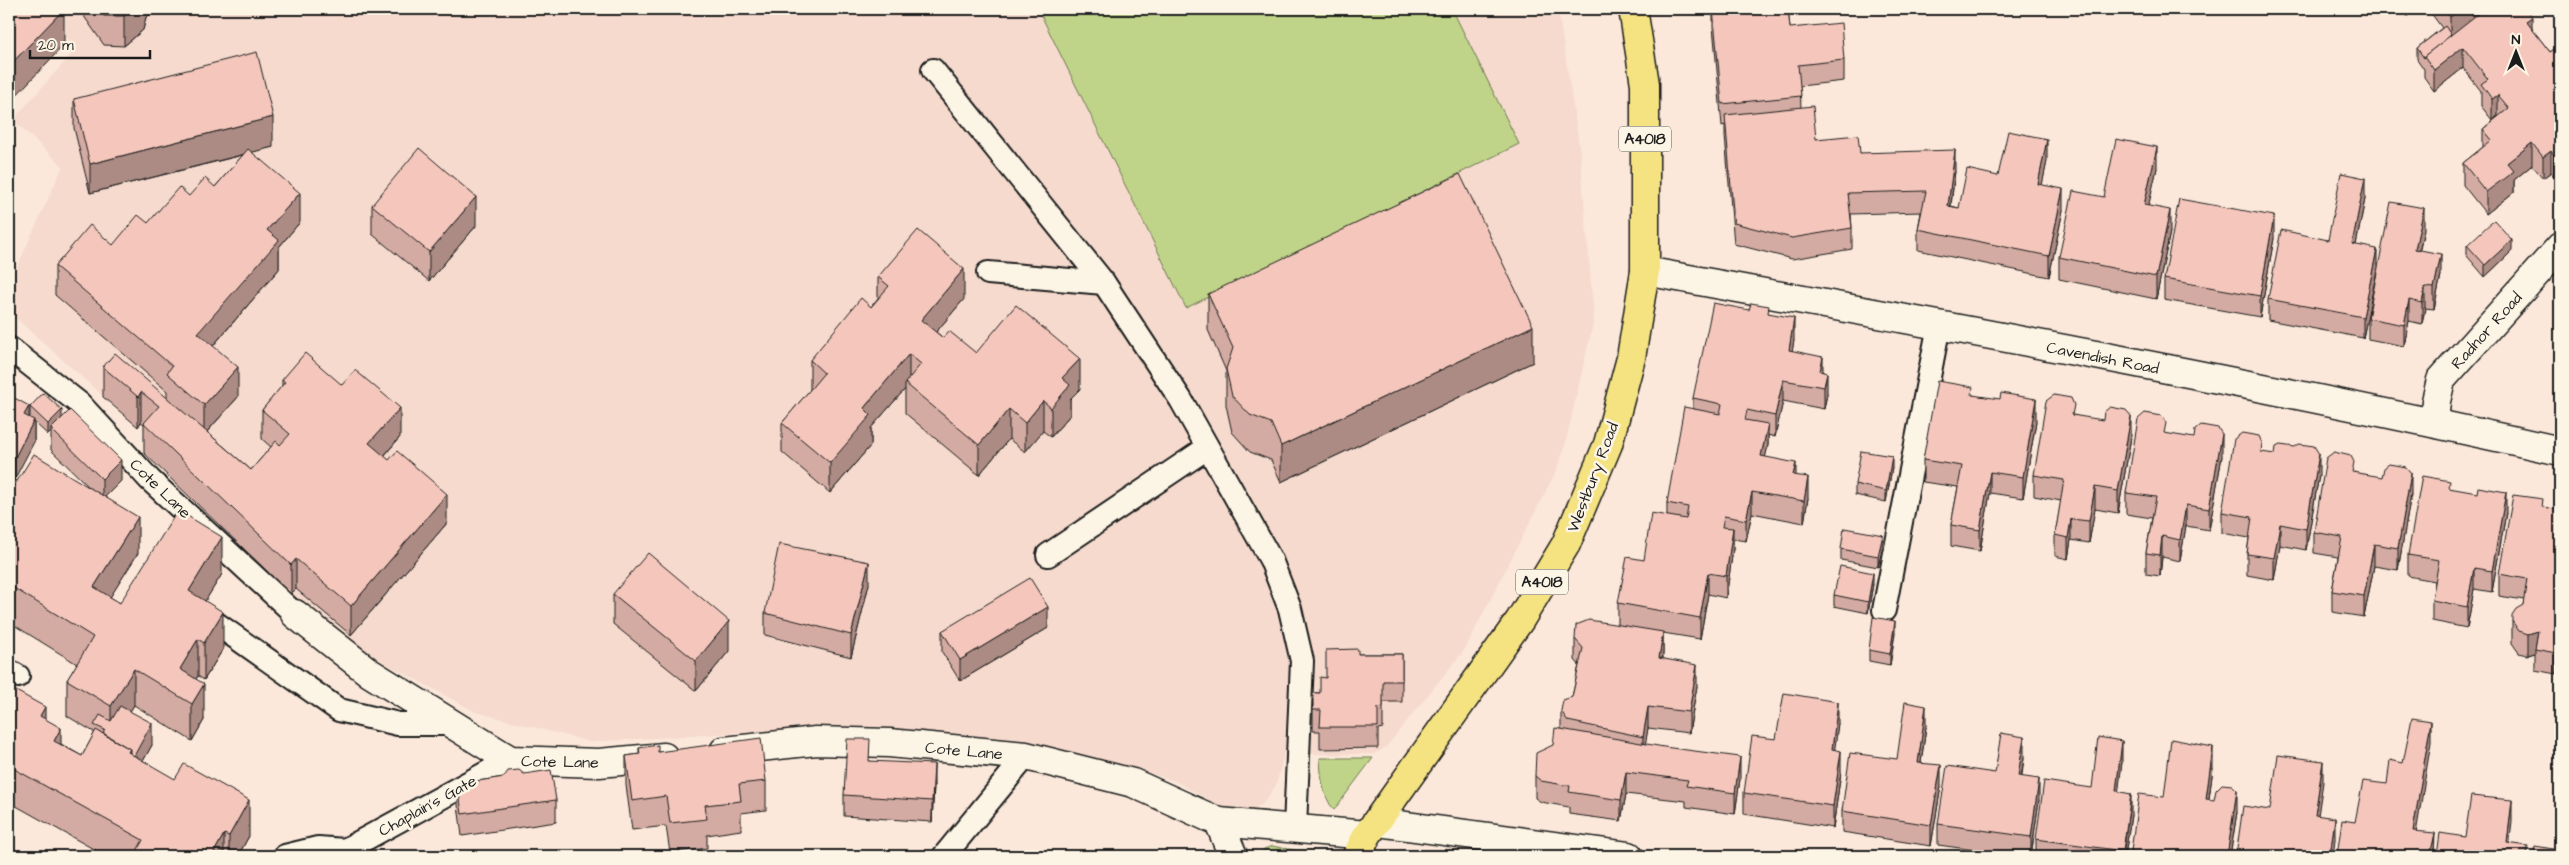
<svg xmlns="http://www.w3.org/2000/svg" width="2569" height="865" viewBox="0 0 2569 865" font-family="'Architects Daughter',sans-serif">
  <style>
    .built { fill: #f5dacd }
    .green { fill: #c0d489; stroke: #6e7852 }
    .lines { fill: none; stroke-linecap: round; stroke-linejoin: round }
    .service-casing { stroke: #1c1c1c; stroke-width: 26 }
    .minor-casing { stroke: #1c1c1c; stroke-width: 31 }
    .primary-casing { stroke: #1c1c1c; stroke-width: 31 }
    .service { stroke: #fcf5e5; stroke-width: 22 }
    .minor { stroke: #fcf5e5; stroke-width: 28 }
    .primary { stroke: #f5e382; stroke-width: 28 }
    .wall { fill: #d3aba2; stroke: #1c1c1c }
    .shaded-wall { fill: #ac8b84; stroke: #1c1c1c }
    .building { fill: #f5c7bc; stroke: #1c1c1c }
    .labels { text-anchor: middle; stroke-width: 5; stroke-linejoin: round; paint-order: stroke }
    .shield { fill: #fcf5e5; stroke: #5f5d58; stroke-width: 1 }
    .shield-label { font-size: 15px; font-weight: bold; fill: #1c1c1c }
    .street-label { font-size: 16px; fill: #1c1c1c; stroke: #fcf5e5 }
  </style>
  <rect width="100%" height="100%" fill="#fbe8da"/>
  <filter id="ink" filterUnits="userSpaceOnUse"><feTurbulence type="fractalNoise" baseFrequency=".02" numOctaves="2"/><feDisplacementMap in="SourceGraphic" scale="10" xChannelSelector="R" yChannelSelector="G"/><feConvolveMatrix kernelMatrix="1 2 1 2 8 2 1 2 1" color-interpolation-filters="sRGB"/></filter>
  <g filter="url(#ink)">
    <!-- built -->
    <path class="built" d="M31 9H1558L1580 152 1594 319 1565 445 1556 471 1465 649 1386 747 1374 754H1284L1276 785 1263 804 1246 813 1225 809 1175 781 1133 768 1042 748 889 728H815L590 742 476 712 355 647 291 594 144 453 159 436 142 422 138 427 9 312V285L63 166 13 120 78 47Z"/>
    <!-- green -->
    <g class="green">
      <path d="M1038 9H1452L1519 144 1186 308Z"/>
      <path d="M1320 758H1373L1334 810C1322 795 1321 777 1320 758Z"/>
      <path d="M1272 846 1304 852 1302 856H1258L1264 849Z"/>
    </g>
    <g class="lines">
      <defs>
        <g id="service">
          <path d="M933 70 1104 283 1181 400 1271 560 1290 609 1302 661 1295 828"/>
          <path d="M988 273 1104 283"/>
          <path d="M9 348 80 404 150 480 295 614"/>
          <path d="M1048 555 1207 448"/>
          <path d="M1884 610 1939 325"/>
          <path d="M214 622 339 710 398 724H453"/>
          <path d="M9 671 18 676"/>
          <path d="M285 856 318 848 345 850 510 760"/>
          <path d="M944 856 1026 756"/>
        </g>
        <g id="minor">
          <path d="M1645 271C1951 327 2257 383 2560 451"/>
          <path d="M2434 423 2436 401 2441 380 2560 247"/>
          <path d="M295 614 370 673 510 760 599 763 664 757"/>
          <path d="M724 751 816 741 889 743 1026 756 1133 783 1219 822 1367 835"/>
          <path d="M1219 822 1233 856"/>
          <path d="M1377 822 1629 856"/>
        </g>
        <path id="primary" d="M1357 856 1367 835 1520 620 1566 544 1608 444 1631 358 1645 271V84L1633 9"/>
      </defs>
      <!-- service casing -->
      <use href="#service" class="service-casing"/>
      <!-- minor casing -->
      <use href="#minor" class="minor-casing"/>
      <!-- primary casing -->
      <use href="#primary" class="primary-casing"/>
      <!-- service -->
      <use href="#service" class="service"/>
      <!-- minor -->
      <use href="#minor" class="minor"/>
      <!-- primary -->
      <use href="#primary" class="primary"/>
    </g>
    <!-- wall -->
    <g class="wall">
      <path d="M79 9H159L146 17 143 30 124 46 104 45Z"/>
      <path d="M1704 9H1788L1790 28 1844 60V81L1800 86 1801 108 1816 139 1860 153 1955 171 1951 206 1959 208 1998 176 2047 161 2042 184 2063 210 2049 277 1918 250V229L1921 212 1851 214 1852 228V249L1792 259 1734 244 1725 136V125L1722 126 1713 27V12L1705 13Z"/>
      <path d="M2402 9H2417L2407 16Z"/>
      <path d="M2428 9H2526L2532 29 2550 52 2556 48 2554 177 2551 172 2543 178 2532 165 2514 180V192L2486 214 2463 185V163L2483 147V129L2498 116 2492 120 2481 106V91L2463 68 2434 91 2424 77V69L2417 59V48L2442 28Z"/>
      <path d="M74 99 273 147 252 152 300 222 279 247V269L213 346 238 397 207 432 251 470 271 447 262 439V410L282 386V380L400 437 384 456 447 523 351 635 296 589 291 594 144 453V424L141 422 138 427 103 397V367L167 398V391L55 295V266L113 245 148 223 189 196 215 187 243 155 90 193 74 128Z"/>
      <path d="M2157 168 2148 206 2170 232 2156 299 2059 279V257L2104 197Z"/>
      <path d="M2365 199 2356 245 2377 270 2363 338 2268 320V299L2328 240Z"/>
      <path d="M372 205 476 226 429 281 372 234Z"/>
      <path d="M2424 230 2420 249 2441 275 2434 309 2425 308 2422 324 2409 321 2404 346 2368 339V318Z"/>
      <path d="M2274 238 2260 317 2164 300V279Z"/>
      <path d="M2467 245 2512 251 2485 277 2467 256Z"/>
      <path d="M878 277 964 299 936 332 943 338 976 353 1080 389 1070 399V415L1051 437 1043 431 1025 452 1009 439 979 475 905 413V389L871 428V445L830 493 782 452V423L810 390V360L871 307 878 298Z"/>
      <path d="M1208 294 1533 362 1281 482 1271 460 1250 452 1232 432 1226 405V371L1208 330Z"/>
      <path d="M1769 313 1794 340 1792 351 1823 371 1827 394 1824 409 1783 401 1775 437 1768 435V445L1765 457 1796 475 1808 498 1804 523 1752 513 1746 541 1733 539V549L1726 598 1708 594 1700 639 1663 633V658L1697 686 1689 733 1648 728 1645 744 1740 779 1735 814 1686 807V801L1626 794 1621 821 1569 814V807L1541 802 1535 798V776L1553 745 1561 729V711L1572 697 1579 665 1575 660V639L1618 625V603L1644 560 1667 516V503L1693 409V398Z"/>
      <path d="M1973 395 2036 421 2023 498 1990 493 1980 551 1951 546V525L1958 487 1923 482V460Z"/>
      <path d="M30 407 62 418 121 481 105 497 138 553 110 597 120 603 222 574 205 601 223 649 204 680 198 676 196 679 204 720 192 741 134 705 130 711 152 745 143 761 249 836 238 856H106L9 802V687L45 719 61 744 82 756 94 734V732L67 716V680L77 664 9 622V494L91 489 51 450V432L48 435 34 422V442L30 418Z"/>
      <path d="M2074 415 2131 437 2118 513 2095 509 2089 543 2071 540 2068 559 2055 556V535L2061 501 2034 496V475Z"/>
      <path d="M2166 433 2222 456 2209 530 2186 526 2180 561 2162 557 2160 576 2146 574V553L2152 518 2126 514V493Z"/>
      <path d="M2262 453 2319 475 2306 550 2280 545 2274 580 2247 575V554L2249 538 2222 533V512Z"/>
      <path d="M1892 468 1886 502 1855 495V484Z"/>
      <path d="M2354 472 2411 494 2398 570 2374 566 2364 617 2332 612V591L2338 557 2314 553V532Z"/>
      <path d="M2450 488 2506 513 2492 592 2474 589 2467 628 2432 621V600L2435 581 2408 576V555Z"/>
      <path d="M2543 507 2560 510V644L2556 674 2535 670V653L2528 655 2519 653 2512 643V621L2523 605 2524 600 2499 596V574Z"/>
      <path d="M1883 546 1878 567 1841 560V549Z"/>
      <path d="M869 584 851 657 765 635V613Z"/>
      <path d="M1873 584 1868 613 1834 606V595Z"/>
      <path d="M613 594 729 651 696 691 613 624Z"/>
      <path d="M1048 628 960 681 942 652V631Z"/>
      <path d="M1895 633 1890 665 1869 661V650Z"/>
      <path d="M1358 654H1402V702H1383V728L1378 729V748L1320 749V731H1313V693H1320L1326 678Z"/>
      <path d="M1838 723 1834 750 1841 772 1833 828 1744 814V793L1776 739Z"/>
      <path d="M1926 727 1921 763 1941 786 1931 846 1842 832V811L1897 759Z"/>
      <path d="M639 748 658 752 766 781V810L741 813V830L707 835V848L670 853 666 826 632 830 626 785V756L639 754Z"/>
      <path d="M2024 758 2022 776 2039 800 2031 856H2019L1938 845V824L1995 773Z"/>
      <path d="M870 761 934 785 932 822 844 816V795Z"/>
      <path d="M2122 762 2118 791 2131 815 2125 856H2036V839L2092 788Z"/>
      <path d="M2213 768 2209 799 2237 812 2230 856H2131V851L2164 797Z"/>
      <path d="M504 777 556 800V822L462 836 458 805V784Z"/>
    </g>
    <!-- shaded-wall -->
    <g class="shaded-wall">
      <path d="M64 9V45L9 103V66Z"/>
      <path d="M133 9H159L146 17 143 30 124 46V16Z"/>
      <path d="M2407 9H2417L2407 16Z"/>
      <path d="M2460 9H2489L2450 38V17Z"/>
      <path d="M2532 17V38L2526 21Z"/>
      <path d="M2463 47V68L2434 91V70Z"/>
      <path d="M2498 95V116L2492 120V99Z"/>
      <path d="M273 117V147L90 193V164Z"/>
      <path d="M2047 139V161L2038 205V184Z"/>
      <path d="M2532 143V165L2514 180V192L2486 214V192L2507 163Z"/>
      <path d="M2157 147V168L2144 226V205Z"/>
      <path d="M1955 150V171L1948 227V206Z"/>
      <path d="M2560 150V172L2554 177V155Z"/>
      <path d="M2551 151V172L2543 178V157Z"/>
      <path d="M2365 178V199L2352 265V244Z"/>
      <path d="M2063 189V210L2049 277V256Z"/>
      <path d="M300 193V222L279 247V269L198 363V333L267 230Z"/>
      <path d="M476 197V226L429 281V252Z"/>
      <path d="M2424 208V230L2415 270V249Z"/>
      <path d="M2170 210V232L2156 299V277Z"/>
      <path d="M2274 216V238L2260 317V296Z"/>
      <path d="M2512 240V251L2485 277V265Z"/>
      <path d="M2377 249V270L2363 338V317Z"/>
      <path d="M2441 254V275L2434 309V288Z"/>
      <path d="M964 269V299L921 350V320Z"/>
      <path d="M2425 287V308L2422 324V303Z"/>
      <path d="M2409 300V321L2404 346V325Z"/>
      <path d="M1794 318V340L1789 372V350Z"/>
      <path d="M1533 326V362L1281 482V446Z"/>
      <path d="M909 354V384L905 383V389L871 428V445L830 493V463L864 408Z"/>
      <path d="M1823 357V378L1820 371Z"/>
      <path d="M1080 359V389L1070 399V415L1051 437V408L1062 378Z"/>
      <path d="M238 367V397L204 435V405Z"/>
      <path d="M1827 373V394L1824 409V387Z"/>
      <path d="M1783 380V401L1775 437V416Z"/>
      <path d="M141 392V422L138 427V397Z"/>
      <path d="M2036 399V421L2023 498V477Z"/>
      <path d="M1043 401V431L1025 452V423Z"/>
      <path d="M29 406V427L24 415Z"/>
      <path d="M400 408V437L369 473V443Z"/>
      <path d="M1009 409V439L979 475V445Z"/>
      <path d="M62 410V421L51 429V432L48 435V424Z"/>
      <path d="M2131 416V437L2118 513V491Z"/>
      <path d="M34 420V442L9 490V469Z"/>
      <path d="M1768 424V445L1761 477V456Z"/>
      <path d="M2222 434V456L2209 530V509Z"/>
      <path d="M2319 454V475L2306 550V529Z"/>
      <path d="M1892 456V468L1886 502V491Z"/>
      <path d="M121 460V481L102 500V479Z"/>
      <path d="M1796 463V484L1793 475Z"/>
      <path d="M1990 472V493L1980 551V530Z"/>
      <path d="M2411 473V494L2398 570V548Z"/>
      <path d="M1808 477V498L1804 523V501Z"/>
      <path d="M2095 487V509L2089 543V521Z"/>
      <path d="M1752 492V513L1746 541V520Z"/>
      <path d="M2506 492V513L2492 592V571Z"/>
      <path d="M447 494V523L351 635V606Z"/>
      <path d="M2186 505V526L2180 561V540Z"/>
      <path d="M138 517V553L94 623V587Z"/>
      <path d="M2071 519V540L2068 559V538Z"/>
      <path d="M2280 524V545L2274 580V558Z"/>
      <path d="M1733 528V549L1726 598V576Z"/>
      <path d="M1883 535V546L1878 567V556Z"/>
      <path d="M2162 536V557L2160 576V555Z"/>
      <path d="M222 537V574L189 627V591Z"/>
      <path d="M2374 544V566L2364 617V596Z"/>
      <path d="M296 559V589L291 594V565Z"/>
      <path d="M869 562V584L851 657V635Z"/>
      <path d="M2474 568V589L2467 628V607Z"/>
      <path d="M1708 573V594L1700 639V618Z"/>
      <path d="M1873 573V584L1868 613V602Z"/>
      <path d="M1048 607V628L960 681V660Z"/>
      <path d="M223 612V649L204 680V643Z"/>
      <path d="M729 621V651L696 691V661Z"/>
      <path d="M1895 621V633L1890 665V654Z"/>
      <path d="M2560 623V644L2556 674V653Z"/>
      <path d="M2538 631 2535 649V653L2528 655V634Z"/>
      <path d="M1663 632V653L1659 679V658Z"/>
      <path d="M198 639V676L183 699 180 669Z"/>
      <path d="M1697 665V686L1689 733V712Z"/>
      <path d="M134 669V705L111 743V706Z"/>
      <path d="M204 684V720L192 741V704Z"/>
      <path d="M1838 702V723L1832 771V749Z"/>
      <path d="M1926 706V727L1918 784V763Z"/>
      <path d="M45 707V743L40 716Z"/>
      <path d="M1648 707V728L1643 759V737Z"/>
      <path d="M2431 721V742L2413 852V831Z"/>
      <path d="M152 723V745L128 788V752Z"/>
      <path d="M61 728V765L54 741Z"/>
      <path d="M2024 737V758L2018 797V776Z"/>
      <path d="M2122 741V762L2116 812V791Z"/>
      <path d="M2213 747V768L2206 820V799Z"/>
      <path d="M1841 751V772L1833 828V806Z"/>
      <path d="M1740 757V779L1735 814V793Z"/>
      <path d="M2323 761V782L2315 836V815Z"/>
      <path d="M934 764V785L932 822V801Z"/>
      <path d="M1941 765V786L1931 846V825Z"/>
      <path d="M1626 772V794L1621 821V800Z"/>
      <path d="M2039 779V800L2031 856V837Z"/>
      <path d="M2237 790V812L2230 856H2227Z"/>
      <path d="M2131 794V815L2125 856H2123Z"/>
      <path d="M249 800V836L238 856H229V836Z"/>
      <path d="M2512 800V822L2508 856 2507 843Z"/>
      <path d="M2335 818V840L2333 856H2330Z"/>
      <path d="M2435 833 2434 856H2430Z"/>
      <path d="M224 834V856H212Z"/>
    </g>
    <!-- building -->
    <g class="building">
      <path d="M9 9H64L9 66Z"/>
      <path d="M99 9H133L124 16H104Z"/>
      <path d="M1713 9H1788L1790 28 1841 23 1844 60 1798 65 1801 96 1722 104Z"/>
      <path d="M2444 9H2460L2450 17Z"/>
      <path d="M2484 9H2526L2532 17 2526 21 2550 52 2556 48 2560 54V150L2554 155 2551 151 2543 157 2532 143 2507 163 2514 171 2486 192 2463 163 2492 140 2483 129 2509 108 2498 95 2492 99 2481 84 2488 79 2463 47 2434 70 2424 56Z"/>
      <path d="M2445 26 2451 35 2424 56V58L2417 48Z"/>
      <path d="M257 52 273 117 90 164 74 99Z"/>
      <path d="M1813 106 1816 139 1858 135 1860 153 1955 150 1948 206 1959 208 1967 169 1998 176 2008 131 2047 139 2038 184 2063 189 2049 256 1918 229 1926 191 1848 193 1852 228 1792 238 1734 223 1725 115Z"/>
      <path d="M2116 139 2157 147 2144 205 2170 210 2156 277 2059 257 2073 191 2104 197Z"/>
      <path d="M419 148 476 197 429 252 372 205Z"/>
      <path d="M248 149 300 193 267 230 279 240 198 333 238 367 204 405 167 373 172 366 55 266 90 225 113 245 138 215 148 223 179 187 189 196 205 178 215 187Z"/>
      <path d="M2341 173 2365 178 2352 244 2377 249 2363 317 2268 299 2281 230 2328 240Z"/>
      <path d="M1460 174 1533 326 1281 446 1271 423 1250 415 1232 396 1226 369 1233 348 1208 294Z"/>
      <path d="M2179 199 2274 216 2260 296 2164 279Z"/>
      <path d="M2391 202 2424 208 2415 249 2441 254 2434 288 2425 287 2422 303 2409 300 2404 325 2368 318Z"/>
      <path d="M2494 220 2512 240 2485 265 2467 245Z"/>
      <path d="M918 230 964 269 921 320 943 338 949 331 976 353 1016 305 1080 359 1062 378 1070 385 1051 408 1043 401 1025 423 1009 409 979 445 905 383 921 364 909 354 864 408 871 415 830 463 782 423 824 373 810 360 861 298 871 307 889 286 878 277Z"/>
      <path d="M1713 303 1749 310 1751 303 1769 306 1768 313 1794 318 1789 350 1823 357 1820 371 1827 373 1824 387 1783 380 1775 416 1747 410 1745 420 1768 424 1761 456 1796 463 1793 475 1808 477 1804 501 1752 492 1746 520 1724 516 1722 527 1733 528 1726 576 1708 573 1700 618 1618 603 1627 557 1644 560 1651 513 1686 519 1688 507 1667 503 1684 407 1720 414 1722 404 1693 398Z"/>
      <path d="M115 353 251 470 276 441 280 445 290 434 262 410 285 382 282 380 305 353 342 385 355 370 400 408 369 443 389 460 397 451 447 494 351 606 296 559 291 565 144 423 159 406 141 392 138 397 103 367Z"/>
      <path d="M1937 381 1973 387 1972 395 2000 399 2001 393 2036 399 2023 477 1990 472 1980 530 1951 525 1962 466 1923 460Z"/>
      <path d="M43 393 62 410 48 424 30 407Z"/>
      <path d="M9 395 29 406 24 415 34 420 9 469Z"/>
      <path d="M2054 395 2071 398 2074 405 2072 415 2103 420 2104 412 2110 407 2126 410 2131 416 2118 491 2095 487 2089 521 2071 519 2068 538 2055 535 2064 480 2034 475 2046 401Z"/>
      <path d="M70 410 121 460 102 479 51 429Z"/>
      <path d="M2145 413 2162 416 2166 423 2164 433 2194 438 2195 430 2201 425 2218 428 2222 434 2209 509 2186 505 2180 540 2162 536 2160 555 2146 553 2156 497 2126 493 2138 419Z"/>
      <path d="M2242 433 2259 436 2262 443 2261 452 2275 454 2276 447 2280 445 2295 447 2299 444 2314 446 2319 454 2306 529 2280 524 2274 558 2247 554 2252 517 2222 512 2234 439Z"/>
      <path d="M1861 451 1892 456 1886 491 1855 484Z"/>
      <path d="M2334 452 2351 456 2354 462 2352 472 2382 477 2384 468 2389 464 2406 467 2411 473 2398 548 2374 544 2364 596 2332 591 2342 537 2314 532 2326 458Z"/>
      <path d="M34 454 138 517 94 587 120 603 178 510 222 537 189 591 223 612 204 643 198 639 180 669 204 684 192 704 134 669 111 706 67 680 93 637 9 585V494Z"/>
      <path d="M2422 476 2450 481 2449 488 2477 493 2478 487 2506 492 2492 571 2474 568 2467 607 2432 600 2439 560 2408 555Z"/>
      <path d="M2513 495 2543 499 2542 507 2560 510V623L2556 653 2535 649 2538 631 2528 634 2519 631 2512 621V615L2516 609 2523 605 2527 579 2499 574Z"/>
      <path d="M1844 528 1883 535 1878 556 1841 549Z"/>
      <path d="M779 544 869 562 851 635 765 613Z"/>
      <path d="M648 553 729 621 696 661 613 594Z"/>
      <path d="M1840 566 1873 573 1868 602 1834 595Z"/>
      <path d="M1030 578 1048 607 960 660 942 631Z"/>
      <path d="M1873 617 1895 621 1890 654 1869 650Z"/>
      <path d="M1589 620 1663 632 1659 658 1697 665 1689 712 1648 707 1643 737 1568 721 1561 711 1563 700 1572 697 1583 648 1575 639 1576 625Z"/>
      <path d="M1358 649V654H1402V681H1383V707L1378 708V727H1320L1321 710H1313V693H1320V677L1326 678V650Z"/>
      <path d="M9 687 45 707 40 716 61 728 54 741 82 756 96 730 130 749 128 752 175 779 184 764 249 800 229 836 224 834 212 856H134L143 840 9 766Z"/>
      <path d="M1784 693 1838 702 1832 749 1841 751 1833 806 1744 793 1752 736 1776 739Z"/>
      <path d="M1905 702 1926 706 1918 763 1941 765 1931 825 1842 811 1850 753 1897 759Z"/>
      <path d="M120 706 152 723 134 756 130 753V749L103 733 105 730 94 725 100 715 111 721Z"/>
      <path d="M2412 718 2431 721 2413 831 2435 833 2430 856H2337L2342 820 2355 822 2363 781 2387 784 2390 760 2403 763Z"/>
      <path d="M1555 728 1664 747 1740 757 1735 793 1686 786 1688 780 1626 772 1621 800 1569 792 1570 786 1541 781 1535 776 1536 753 1553 745Z"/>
      <path d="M2001 733 2024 737 2018 776 2039 779 2031 837 1938 824 1947 766 1995 773Z"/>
      <path d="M2098 737 2122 741 2116 791 2131 794 2123 851 2036 839 2044 781 2092 788Z"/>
      <path d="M761 738 766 781 739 784 741 801 705 805 707 819 670 823 666 796 632 801 626 756 640 754 639 748 658 745V752Z"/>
      <path d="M847 739H870L869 761 934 764 932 801 844 795Z"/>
      <path d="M2171 739 2213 747 2206 799 2214 800 2216 790 2222 784 2232 785 2237 790 2227 856H2175L2131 851 2139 794 2164 797Z"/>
      <path d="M2278 755 2323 761 2315 815 2335 818 2330 856H2236L2243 806 2270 810Z"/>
      <path d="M519 770 524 774 551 770 556 800 462 814 458 784 504 777 508 771Z"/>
      <path d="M2471 796 2512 800 2507 843 2528 846 2527 856H2437L2440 833 2465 837Z"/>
      <path d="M2560 840V856H2533L2535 846 2559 850Z"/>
      <path d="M1471 853 1495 856H1470Z"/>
    </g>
  </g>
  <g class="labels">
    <!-- shield labels -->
    <g class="shield">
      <rect x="1619" y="126.5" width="52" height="25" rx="4"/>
      <rect x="1516" y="569.5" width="52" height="25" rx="4"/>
    </g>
    <g class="shield-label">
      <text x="1645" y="144">A4018</text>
      <text x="1542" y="587">A4018</text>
    </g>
    <!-- street labels -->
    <g class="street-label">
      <text transform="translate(2486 330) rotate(-48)" y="6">Radnor Road</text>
      <text transform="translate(2103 357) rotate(11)" y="6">Cavendish Road</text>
      <text transform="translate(1592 477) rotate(-69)" y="6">Westbury Road</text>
      <text transform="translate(161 488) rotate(44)" y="6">Cote Lane</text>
      <text transform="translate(964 750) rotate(5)" y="6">Cote Lane</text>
      <text transform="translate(560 761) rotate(1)" y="6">Cote Lane</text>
      <text transform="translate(427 805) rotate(-29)" y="6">Chaplain's Gate</text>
    </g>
  </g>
  <!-- margin -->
  <rect width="2569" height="865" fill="none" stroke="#fcf5e5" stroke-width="30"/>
  <rect x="15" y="15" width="2539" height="835" fill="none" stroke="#1c1c1c" stroke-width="2" filter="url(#ink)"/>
  <!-- north arrow -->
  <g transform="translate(2516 52)" stroke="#fcf5e5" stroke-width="4" paint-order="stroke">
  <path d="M0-4L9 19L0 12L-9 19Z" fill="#1c1c1c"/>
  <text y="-8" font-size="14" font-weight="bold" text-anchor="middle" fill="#1c1c1c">N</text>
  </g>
  <!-- scale -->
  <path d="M30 50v8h120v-8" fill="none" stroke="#1c1c1c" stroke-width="2.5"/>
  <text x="38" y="50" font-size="15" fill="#1c1c1c" stroke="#fcf5e5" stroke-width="4" paint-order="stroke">20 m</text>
</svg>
